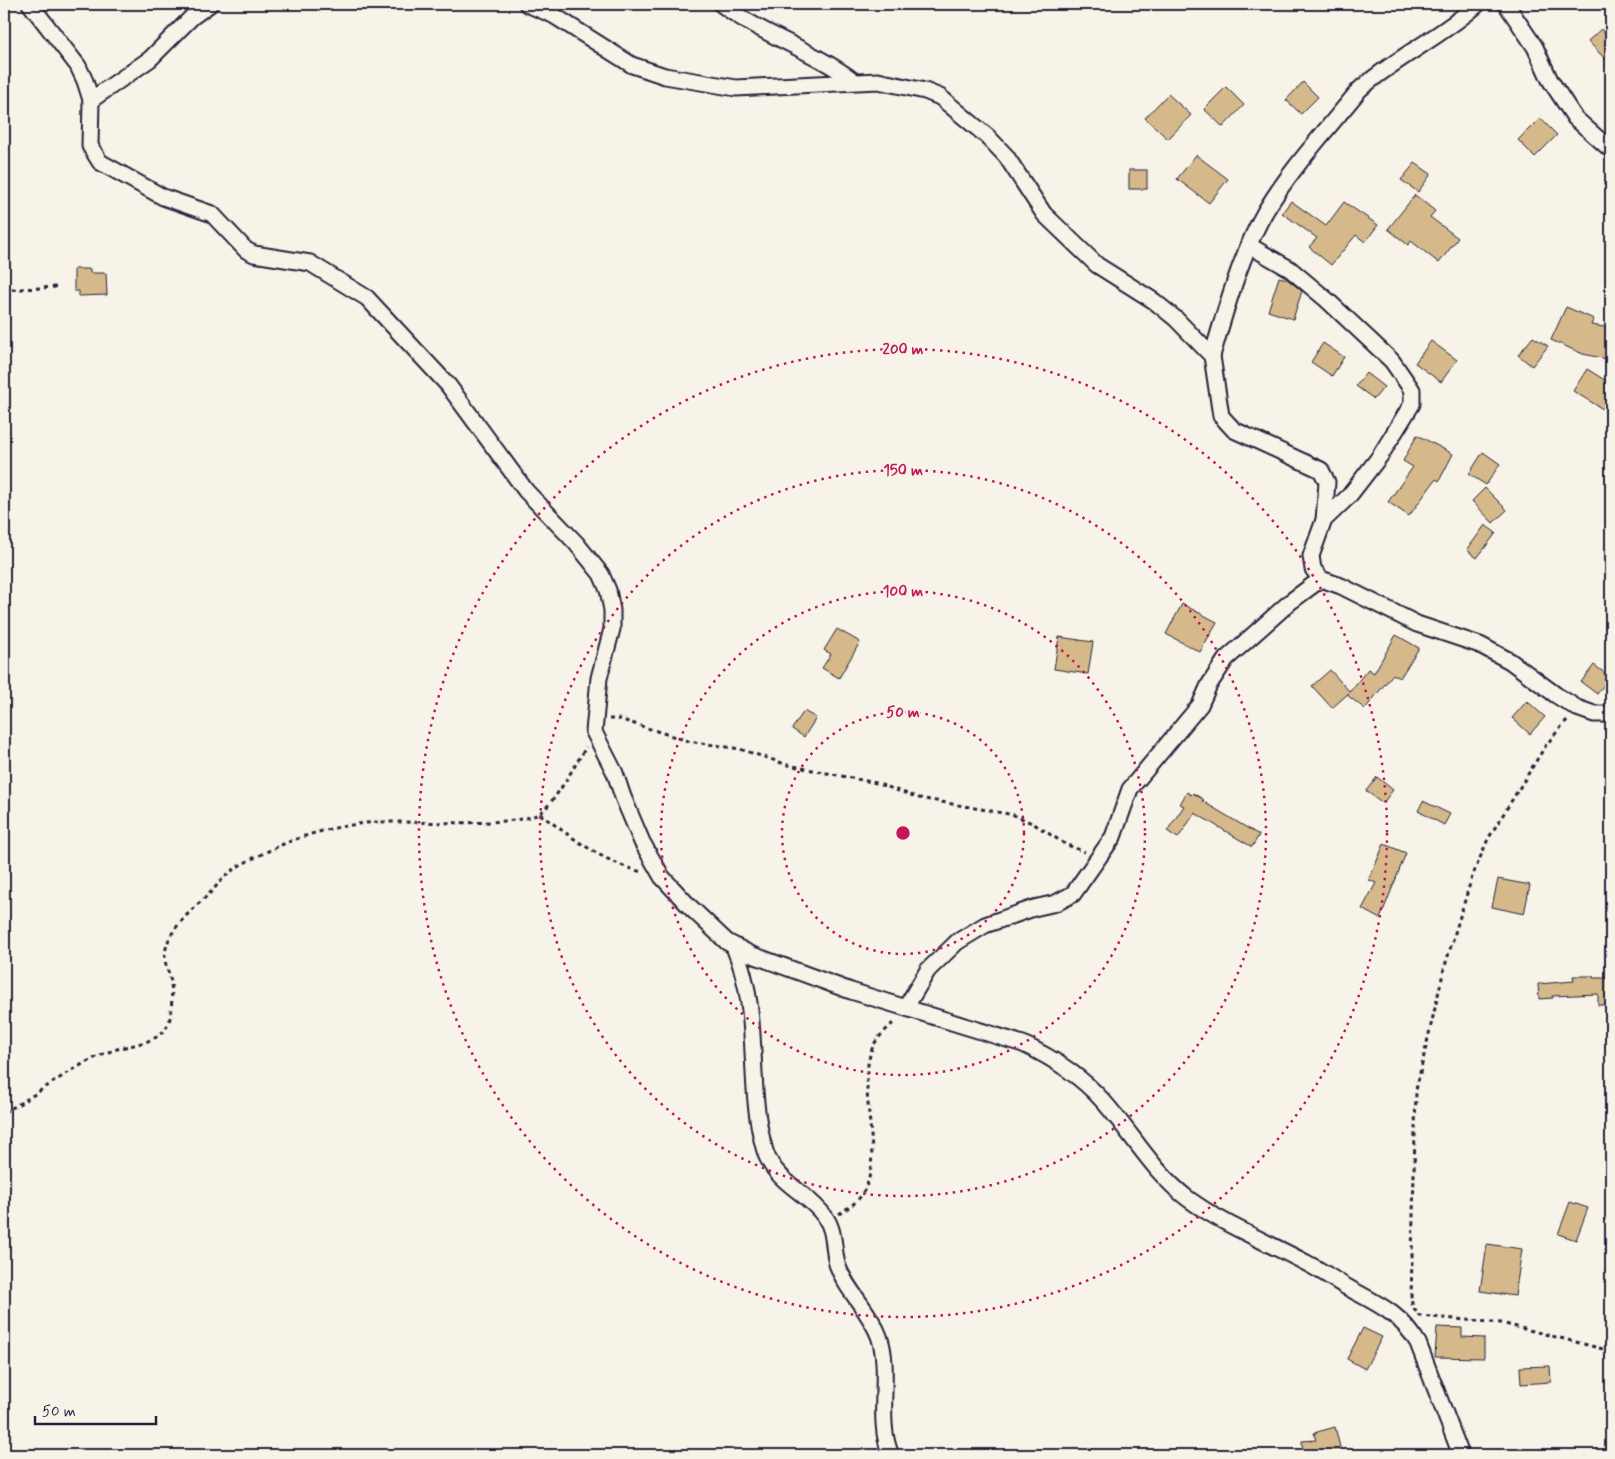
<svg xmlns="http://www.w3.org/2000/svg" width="1615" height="1459" viewBox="0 0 1615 1459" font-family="Mynerve,sans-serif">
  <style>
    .building { fill: #d5b98a; stroke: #22223b }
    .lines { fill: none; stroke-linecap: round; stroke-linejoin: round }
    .street-casing { stroke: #22223b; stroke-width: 19 }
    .path { stroke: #22223b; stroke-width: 3; stroke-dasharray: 4 4; stroke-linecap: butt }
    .street { stroke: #f7f3e8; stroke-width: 15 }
    .ring { fill: none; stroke: #c2185b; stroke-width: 2.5; stroke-dasharray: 2.5 5 }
    .centre { fill: #c2185b; stroke: #f7f3e8; stroke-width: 2.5 }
    .ring-label { font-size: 15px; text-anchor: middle; font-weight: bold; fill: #c2185b; stroke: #f7f3e8; stroke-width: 4; stroke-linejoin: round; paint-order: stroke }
  </style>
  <rect width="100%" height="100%" fill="#f7f3e8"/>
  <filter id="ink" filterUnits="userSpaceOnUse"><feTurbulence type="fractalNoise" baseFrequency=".02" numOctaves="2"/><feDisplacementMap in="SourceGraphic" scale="10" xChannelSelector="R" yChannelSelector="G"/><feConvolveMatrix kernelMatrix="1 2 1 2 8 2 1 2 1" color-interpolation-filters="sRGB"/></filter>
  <g filter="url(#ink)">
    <!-- building -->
    <g class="building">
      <path d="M1601 29 1611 40V53L1605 59 1588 41Z"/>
      <path d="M1303 82 1318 97 1301 114 1286 100Z"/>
      <path d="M1226 87 1244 105 1223 127 1204 109Z"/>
      <path d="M1168 94 1191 115 1168 139 1145 118Z"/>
      <path d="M1540 118 1557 135 1535 157 1518 140Z"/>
      <path d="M1196 155 1228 179 1209 203 1177 179Z"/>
      <path d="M1415 163 1431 174 1418 192 1401 180Z"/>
      <rect x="1129" y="170" width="18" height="19"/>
      <path d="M1415 195 1435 211 1430 217 1458 238 1439 263 1411 241 1408 245 1388 229Z"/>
      <path d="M1291 201 1326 226 1344 202 1378 225 1365 242 1356 235 1331 265 1309 247 1317 238 1282 213Z"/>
      <path d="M74 269H90V273H106L107 295 79 296V291H74Z"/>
      <path d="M1279 277 1287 279 1302 291 1293 319 1268 311Z"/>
      <path d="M1566 307 1594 319 1591 325 1611 328V360L1583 354 1551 340Z"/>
      <path d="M1533 337 1548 346 1532 366 1518 355Z"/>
      <path d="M1431 341 1457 360 1441 382 1415 363Z"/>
      <path d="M1323 343 1344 357 1332 376 1311 362Z"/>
      <path d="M1587 369 1611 384V414L1573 391Z"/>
      <path d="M1366 373 1384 387 1374 399 1356 386Z"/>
      <path d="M1417 435 1453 454 1439 481 1436 479 1409 516 1388 502 1413 467 1403 461Z"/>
      <path d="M1483 452 1500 464 1486 485 1469 474Z"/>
      <path d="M1485 488 1507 510 1493 523 1472 501Z"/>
      <path d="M1485 525 1496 533 1477 558 1467 550Z"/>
      <path d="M1182 604 1217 622 1200 652 1166 634Z"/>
      <path d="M837 629 860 642 839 678 822 668 831 654 824 650Z"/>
      <path d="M1396 635 1419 648 1400 678 1393 674 1365 709 1347 695 1368 669 1374 673Z"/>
      <path d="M1059 637 1093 642 1088 674 1054 669Z"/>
      <path d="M1594 665 1610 677 1597 694 1581 682Z"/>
      <path d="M1330 670 1350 692 1332 708 1312 686Z"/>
      <path d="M1527 701 1545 717 1530 734 1512 718Z"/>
      <path d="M804 711 816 718 804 737 792 729Z"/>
      <path d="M1377 777 1393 790 1383 803 1366 791Z"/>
      <path d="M1187 792 1191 795 1193 793 1204 800 1202 801 1259 835 1252 847 1195 813 1178 838 1167 831 1184 806 1180 804Z"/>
      <path d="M1423 801 1450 814 1444 825 1418 811Z"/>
      <path d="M1384 844 1406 853 1380 919 1362 909 1376 883 1369 880Z"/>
      <path d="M1498 879 1530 885 1524 914 1492 907Z"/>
      <path d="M1573 976H1593V978H1611V1005H1598V994L1552 996 1553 998 1539 999 1538 984 1574 981Z"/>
      <path d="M1570 1202 1588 1208 1576 1240 1558 1234Z"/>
      <path d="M1487 1244 1522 1249 1515 1296 1480 1291Z"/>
      <path d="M1437 1327 1462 1328V1337L1484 1338V1358L1435 1357Z"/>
      <path d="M1363 1328 1382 1337 1365 1369 1347 1359Z"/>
      <path d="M1550 1366 1551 1382 1521 1384 1520 1367Z"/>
      <path d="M1335 1427 1342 1455H1303L1302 1441 1316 1440 1314 1433Z"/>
    </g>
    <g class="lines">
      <defs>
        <g id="street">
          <path d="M30 4 78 66 85 81 91 100 90 146 100 162 163 197 212 214 246 250 254 254 310 263 367 298 448 385 526 491 576 543 601 574 608 590 612 610V629L599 678 594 732 615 773 623 797 642 842 662 877 689 906 727 942 750 954 851 991 1023 1044C1053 1058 1081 1076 1103 1101 1131 1132 1153 1172 1187 1198 1225 1226 1268 1242 1310 1265 1322 1271 1333 1279 1345 1286 1375 1303 1400 1312 1418 1343L1461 1455"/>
          <path d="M527 4 553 15 632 65 665 76 736 88 878 81 925 91 940 97 988 137 1006 156 1044 214 1097 265 1154 301 1176 319 1212 356 1221 416 1234 430 1321 470 1327 482 1324 520"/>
          <path d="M721 4C762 35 813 50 854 81"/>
          <path d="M1506 4 1535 47 1550 80 1575 118 1611 150"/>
          <path d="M91 100 150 59 192 17 210 4"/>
          <path d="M1250 246 1290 269 1327 300 1392 361 1412 390V404L1380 456 1349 496 1324 520 1311 556 1313 569 1321 579 1341 586 1417 624 1480 645 1510 661 1556 695 1577 708 1594 714H1611"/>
          <path d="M1212 356C1225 311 1242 252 1265 212 1291 168 1327 130 1359 90 1395 58 1441 37 1478 4"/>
          <path d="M734 947C763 1014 745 1084 765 1151 775 1183 808 1192 825 1217 835 1230 833 1249 837 1264 846 1291 869 1309 879 1336 892 1372 875 1419 891 1455"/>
          <path d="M906 1007 928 970 957 942 985 925 1034 908 1056 903 1073 894 1113 837 1130 789 1200 705 1209 685 1226 659 1290 602 1321 579"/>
        </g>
      </defs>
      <!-- street casing -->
      <use href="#street" class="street-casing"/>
      <!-- path -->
      <g class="path">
        <path d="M4 290 56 287"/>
        <path d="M609 719H619L688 741 740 749 788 765 876 783 919 798 1014 815 1034 824 1065 844 1085 852"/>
        <path d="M1567 720 1546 745 1488 839 1472 877 1444 969 1416 1090 1411 1299 1413 1308 1420 1316 1501 1323 1611 1351"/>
        <path d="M540 814C571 837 603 862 642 872"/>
        <path d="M4 1112C42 1093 73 1064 114 1050 132 1044 155 1044 166 1028 173 1018 172 994 171 982 170 975 166 968 165 960 163 933 191 911 209 894 217 886 223 877 233 870 243 862 269 851 281 845 311 832 346 824 379 822 411 821 517 828 540 813 553 805 577 762 586 747"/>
        <path d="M839 1214C846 1209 855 1204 860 1197 888 1159 855 1093 872 1049 876 1037 888 1029 896 1020"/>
        <path d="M4 1447 24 1455"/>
      </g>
      <!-- street -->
      <use href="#street" class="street"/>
    </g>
  </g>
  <!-- distance rings -->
  <g class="ring">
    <circle cx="903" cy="833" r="121"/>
    <circle cx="903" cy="833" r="242"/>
    <circle cx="903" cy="833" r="363"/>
    <circle cx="903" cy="833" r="484"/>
  </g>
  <circle cx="903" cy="833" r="8" class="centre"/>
  <g class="ring-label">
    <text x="903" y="354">200 m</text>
    <text x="903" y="475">150 m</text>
    <text x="903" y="596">100 m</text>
    <text x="903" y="717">50 m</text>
  </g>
  <!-- margin -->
  <rect width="1615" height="1459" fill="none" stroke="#f7f3e8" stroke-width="20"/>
  <rect x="10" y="10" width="1595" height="1439" fill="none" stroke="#22223b" stroke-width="2" filter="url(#ink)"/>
  <!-- scale -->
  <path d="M35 1416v8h121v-8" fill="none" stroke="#22223b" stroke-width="2.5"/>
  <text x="42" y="1416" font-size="15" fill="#22223b" stroke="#f7f3e8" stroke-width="4" paint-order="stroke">50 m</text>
</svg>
